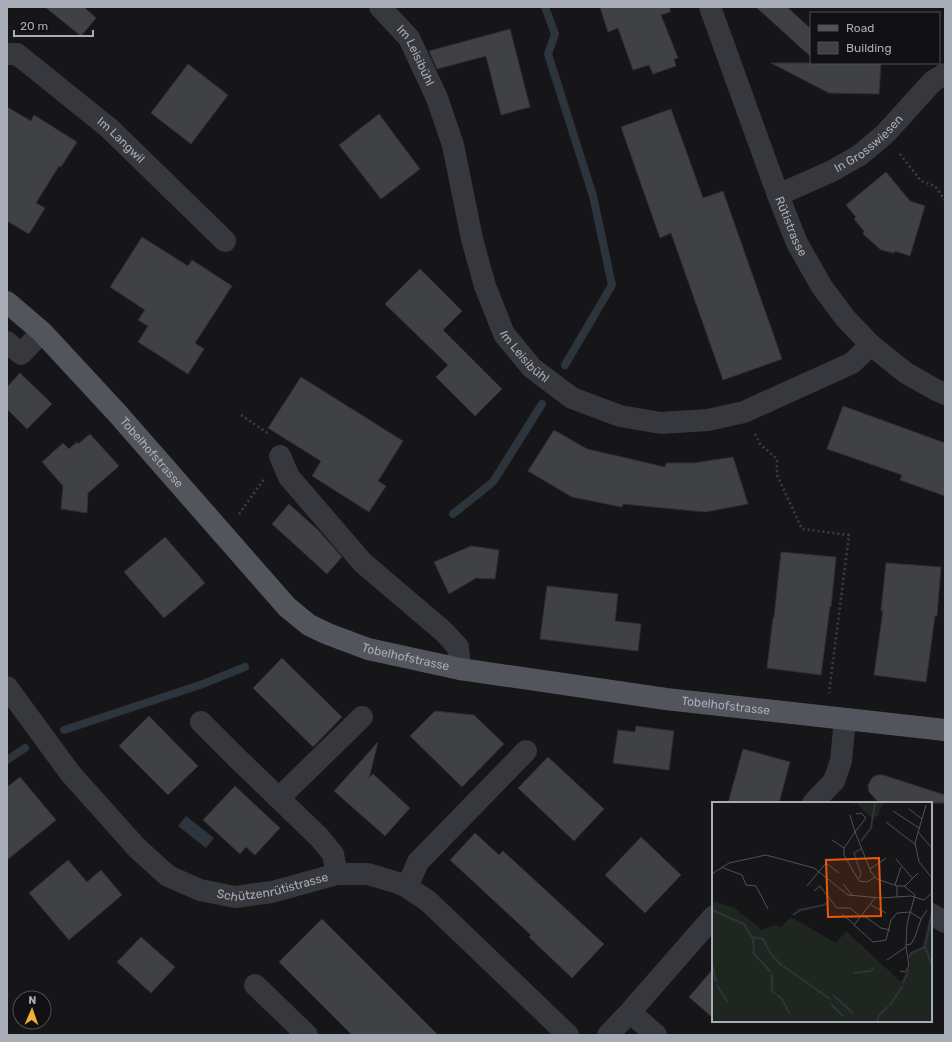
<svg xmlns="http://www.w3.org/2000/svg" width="952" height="1042" viewBox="0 0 952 1042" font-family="Rubik,sans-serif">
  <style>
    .water { fill: #2c353c }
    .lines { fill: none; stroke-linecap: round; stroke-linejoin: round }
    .stream { stroke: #2c353c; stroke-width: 8 }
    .building { fill: #404145; stroke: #303034 }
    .path { stroke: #3d3f44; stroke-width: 2.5; stroke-dasharray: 2 3; stroke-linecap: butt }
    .minor { stroke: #37383d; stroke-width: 22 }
    .major { stroke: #53555c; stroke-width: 22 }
    .labels { text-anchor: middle; stroke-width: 3.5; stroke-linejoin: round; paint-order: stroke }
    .street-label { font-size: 12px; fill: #a8adb8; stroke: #111113 }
    .inset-river { fill: none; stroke: #2c353c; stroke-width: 2 }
    .inset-road { fill: none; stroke: #505258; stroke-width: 1 }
    .view { fill: #e8590c; fill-opacity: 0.15; stroke: #e8590c; stroke-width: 2 }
    .inset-edge { fill: none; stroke: #a8adb8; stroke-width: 2 }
  </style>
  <rect width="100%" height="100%" fill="#161618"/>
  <!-- water -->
  <path class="water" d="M186 816 214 838 206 848 178 826Z"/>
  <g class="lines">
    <!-- stream -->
    <g class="stream">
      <path d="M545 7 555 34 548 54 593 196 612 285 565 365"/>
      <path d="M453 514 493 482 542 404"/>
      <path d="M64 730 200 685 245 667"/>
      <path d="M7 760 25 748"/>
    </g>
  </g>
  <!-- building -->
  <g class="building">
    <path d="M45 7H84L96 18 81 36Z"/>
    <path d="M600 7H670V12L661 15 678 58 674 59 676 66 653 74 649 65 633 70 618 28 608 32Z"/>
    <path d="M756 7H787L811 29V57Z"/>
    <path d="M510 29 530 107 501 115 486 56 437 69 429 51Z"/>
    <path d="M771 63H881L879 94 829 93Z"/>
    <path d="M188 64 228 95 191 144 151 113Z"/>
    <path d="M7 107 31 121 34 115 77 142 61 167 59 166 36 203 45 208 29 234 7 221Z"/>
    <path d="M671 109 703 198 723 191 782 359 723 380 671 233 660 238 621 127Z"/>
    <path d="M379 114 420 169 381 199 339 145Z"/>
    <path d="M886 172 910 201 925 206 910 256 895 251 894 253 881 250 863 234 864 231 854 219 856 217 846 205Z"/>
    <path d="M142 237 188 266 192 260 232 286 195 343 204 349 188 374 138 342 148 326 138 320 145 310 110 287Z"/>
    <path d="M420 269 462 311 443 330 502 389 475 416 436 377 448 365 385 304Z"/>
    <path d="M20 373 52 404 27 429 7 409V387Z"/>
    <path d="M301 377 403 441 378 481 386 486 369 512 312 476 321 461 268 428Z"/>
    <path d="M843 406 945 443V496L900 480 902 475 827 449Z"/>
    <path d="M554 430 587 449 665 467 666 463H694L733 457 748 504 705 512 623 504 622 507 572 497 528 471Z"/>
    <path d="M90 434 119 466 88 493 87 513 61 509 63 486 42 462 63 443 69 449 77 442 78 444Z"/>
    <path d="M289 504 318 530 342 557 327 574 272 524Z"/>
    <path d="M165 537 205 583 164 618 124 572Z"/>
    <path d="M471 546 499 550 495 579 476 578 449 594 434 562Z"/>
    <path d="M781 552 836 557 831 607 830 606 821 675 767 668 773 618H774Z"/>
    <path d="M886 563 941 567 937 616H935L926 682 874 675 883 611H881Z"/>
    <path d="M547 586 618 594 615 621 641 624 638 651 540 639Z"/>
    <path d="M282 658 342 717 313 747 253 688Z"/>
    <path d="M435 711 474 715 504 744 462 787 410 736Z"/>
    <path d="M149 716 198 766 168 795 119 746Z"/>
    <path d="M636 726 674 731 669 770 613 763 618 730 635 732Z"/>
    <path d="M378 742 369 778 373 774 410 808 385 836 334 791Z"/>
    <path d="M743 749 790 762 779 803H728Z"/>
    <path d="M548 757 604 809 574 841 518 788Z"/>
    <path d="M877 775H883L945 795V803H879L869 792 868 786 870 781 873 777Z"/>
    <path d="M20 777 56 820 7 860V787Z"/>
    <path d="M235 786 280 828 255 855 246 847 240 854 203 820Z"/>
    <path d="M475 833 499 855 503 851 604 944 572 978 529 937 531 935 450 860Z"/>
    <path d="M641 837 681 875 645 913 605 875Z"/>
    <path d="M68 860 87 882 101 870 122 895 69 940 29 893Z"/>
    <path d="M322 919 438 1035H352L279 962Z"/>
    <path d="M141 937 175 967 151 993 117 962Z"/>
    <path d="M713 969V1018L689 997Z"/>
  </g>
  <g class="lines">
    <!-- path -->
    <g class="path">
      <path d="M900 154 921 181 935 186 945 200"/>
      <path d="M241 415 269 434"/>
      <path d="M755 434 760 444 777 459V475L802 529 849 535 829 693"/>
      <path d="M239 514 264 479"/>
    </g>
    <!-- minor -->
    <g class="minor">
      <path id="s1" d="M380 7 409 38 437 98 453 145 472 239 485 286 504 334 532 368 572 398 620 416 661 423 708 420 744 412 852 363 871 345"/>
      <path id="s2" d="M710 7 778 195 797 243 822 287 846 319 871 345 906 373 936 390 945 394"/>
      <path id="s3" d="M7 54H17L109 128 225 241"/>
      <path id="s4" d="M778 195 832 171 860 155 885 134 933 81 945 74"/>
      <path d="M7 342 21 354 42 332"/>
      <path d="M280 456 289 477 363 563 443 631 458 647 460 669"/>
      <path id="s5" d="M7 687 70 773 137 848 168 876 200 890 235 897 272 892 337 874H368L398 883 407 887 428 901 568 1035"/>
      <path d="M201 722 238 759 319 837 333 854 337 874"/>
      <path d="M279 798 362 717"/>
      <path d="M813 803 834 781 841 761 845 719"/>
      <path d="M407 887 418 862 526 751"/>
      <path d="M931 914 945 922"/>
      <path d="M255 985 307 1035"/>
      <path d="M630 1012 656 1035"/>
      <path d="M608 1035 630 1012 713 917"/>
    </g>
    <!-- major -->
    <path class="major" id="s6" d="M7 302 42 332 117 413 287 607 309 625 328 634 368 649 460 669 666 699 945 730"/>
  </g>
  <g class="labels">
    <!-- street labels -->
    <g class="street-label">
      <text dy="4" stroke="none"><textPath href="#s1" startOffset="61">Im Leisibühl</textPath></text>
      <text dy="4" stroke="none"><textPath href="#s3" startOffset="145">Im Langwil</textPath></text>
      <text dy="4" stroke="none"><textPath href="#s4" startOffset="105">In Grosswiesen</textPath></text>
      <text dy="4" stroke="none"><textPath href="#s2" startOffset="234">Rütistrasse</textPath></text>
      <text dy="4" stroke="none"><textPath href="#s1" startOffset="385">Im Leisibühl</textPath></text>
      <text dy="4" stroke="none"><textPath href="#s6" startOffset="209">Tobelhofstrasse</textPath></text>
      <text dy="4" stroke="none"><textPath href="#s6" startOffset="545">Tobelhofstrasse</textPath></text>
      <text dy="4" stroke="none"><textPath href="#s6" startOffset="869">Tobelhofstrasse</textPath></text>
      <text dy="4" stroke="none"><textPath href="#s5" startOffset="358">Schützenrütistrasse</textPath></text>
    </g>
  </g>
  <!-- overview -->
  <g transform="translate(712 802)">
    <rect width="220" height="220" fill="#161618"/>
    <path d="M142 0H173L166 10 168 12 161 17 144 1 140 4ZM0 99 21 105 50 128 62 123 69 125 79 115 124 141 134 129 189 180 198 167 197 152 210 146 219 109 220 220H0Z" fill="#1e261f"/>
    <path class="inset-river" d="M149 39 159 26 163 0M147 77 149 72 142 51 149 47M0 108 32 122 41 137 42 152 59 170M81 113 88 108 112 103 117 99M40 135 51 137 59 152 70 164M213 145 220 163M197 156 199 151 213 145 220 111M0 161 4 180M71 164 118 197M142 171 159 169 161 166M60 172V188L63 192M191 181 197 167M5 183 16 201M65 193 70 197 77 211M121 193 141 211M119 202 131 214M177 204 191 184M165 220 167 213 176 205"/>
    <path class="inset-road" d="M214 3 203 41 207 60 220 76M197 7 210 17M181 9 207 26M144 12 149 11 154 16 143 30 159 70 165 77 185 84V95M138 13 143 30 132 46V53L147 79 155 80 163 75M174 20 204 43M206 30 220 46M120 38 132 46M184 57 201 77M9 65 30 73 34 83 44 84 56 107M158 67 174 56M0 72 17 61 54 53 102 66 136 93 169 96 199 94 212 98 220 91M131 82 141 94M183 83 189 65M95 84 114 61 127 71M185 84H193L206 71M102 89 108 84 125 106H138L149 115M163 96 142 123 161 140 174 138 179 118 185 111 198 110 209 117M159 103 174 111M130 112 143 123M151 113 169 126 178 128M194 143 199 142 203 135 209 117 215 108M175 158 194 145 195 122 203 93 192 84M188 169 193 170 197 164 194 145"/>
    <path class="view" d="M167 56 169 114 116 115 114 58Z"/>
    <rect width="220" height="220" class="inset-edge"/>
  </g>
  <!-- border -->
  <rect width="952" height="1042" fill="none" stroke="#a8adb8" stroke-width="16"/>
  <!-- legend -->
  <rect x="810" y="12" width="130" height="52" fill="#111113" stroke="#4d4f55"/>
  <rect x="818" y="25" width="20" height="6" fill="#53555c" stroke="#4d4f55"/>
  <text x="846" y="32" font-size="12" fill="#a8adb8">Road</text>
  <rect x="818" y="42" width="20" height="12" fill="#404145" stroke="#4d4f55"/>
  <text x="846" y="52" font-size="12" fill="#a8adb8">Building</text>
  <!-- north arrow -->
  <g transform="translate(32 1010) rotate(2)"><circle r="19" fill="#111113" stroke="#4d4f55"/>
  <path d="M0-3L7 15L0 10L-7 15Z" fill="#f2b134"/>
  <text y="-6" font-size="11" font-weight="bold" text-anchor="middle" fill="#a8adb8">N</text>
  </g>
  <!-- scale -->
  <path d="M14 30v6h79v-6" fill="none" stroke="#a8adb8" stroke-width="2"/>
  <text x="20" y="30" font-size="12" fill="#a8adb8" stroke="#111113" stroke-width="3" paint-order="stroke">20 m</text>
</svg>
